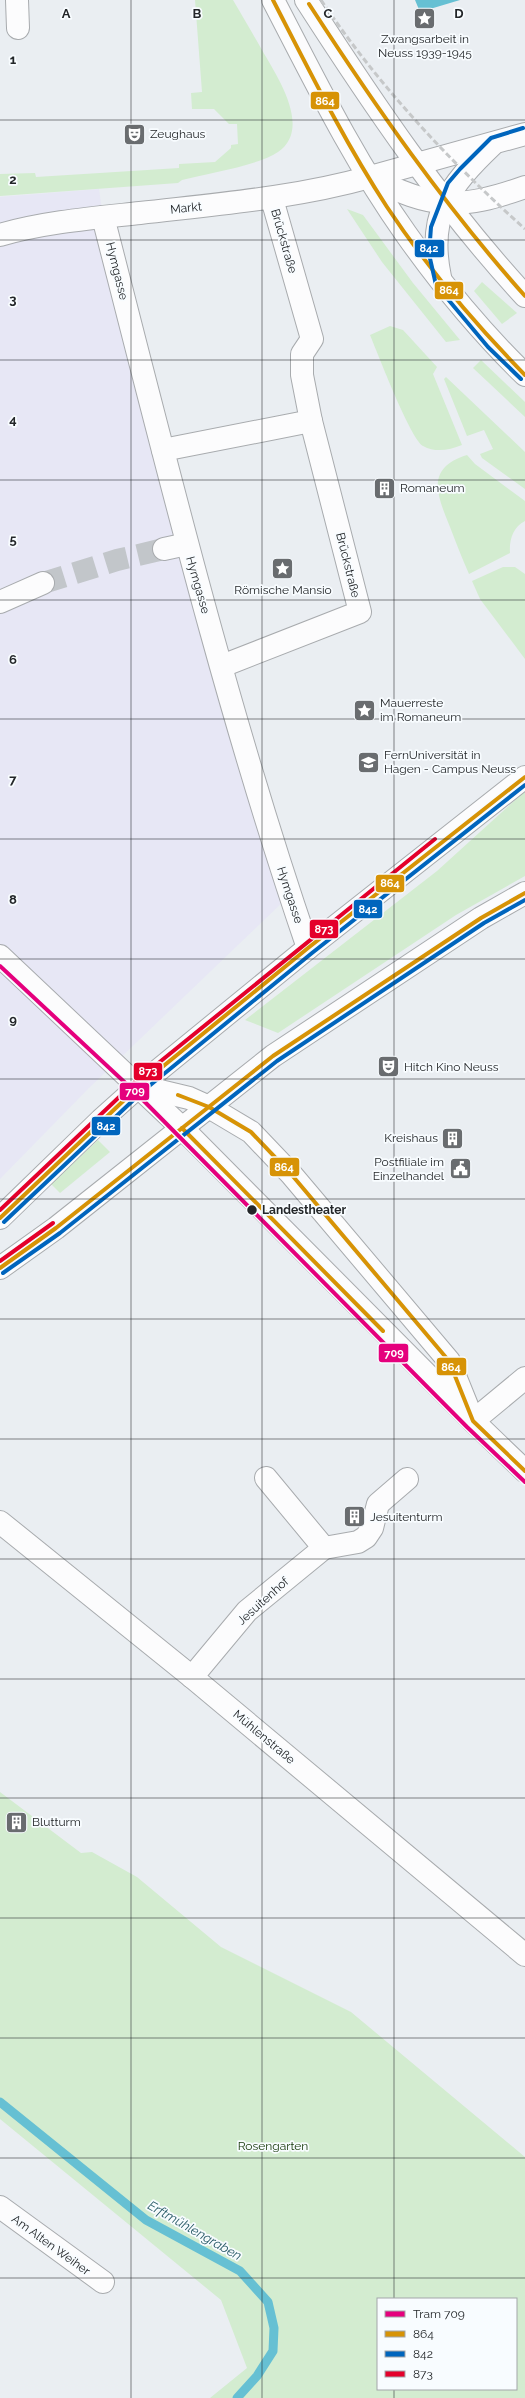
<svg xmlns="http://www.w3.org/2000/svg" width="525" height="2398" viewBox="0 0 525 2398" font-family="Raleway,sans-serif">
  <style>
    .commercial { fill: #e7e7f5 }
    .green { fill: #d3ecd0; fill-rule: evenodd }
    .water { fill: #66c0d3 }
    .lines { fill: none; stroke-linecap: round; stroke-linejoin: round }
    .stream { stroke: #66c0d3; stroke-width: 9 }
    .street-tunnel { stroke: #c2c6ca; stroke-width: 22; stroke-dasharray: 22 11; stroke-linecap: butt }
    .street-casing { stroke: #a8abae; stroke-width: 24 }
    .secondary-casing { stroke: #a8abae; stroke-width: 24 }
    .street { stroke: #fcfcfd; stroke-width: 22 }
    .secondary { stroke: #fcfcfd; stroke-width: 22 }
    .rail { stroke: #c6c8c9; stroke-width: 3; stroke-dasharray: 6 3; stroke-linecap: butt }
    .bus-1-casing { stroke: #f8fcff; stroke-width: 7 }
    .bus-2-casing { stroke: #f8fcff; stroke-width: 7 }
    .bus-3-casing { stroke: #f8fcff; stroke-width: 7 }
    .bus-1 { stroke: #d79306; stroke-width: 4 }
    .bus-2 { stroke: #0065bd; stroke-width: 4 }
    .bus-3 { stroke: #e4002b; stroke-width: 4 }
    .tram-1-casing { stroke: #f8fcff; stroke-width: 7 }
    .tram-1 { stroke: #e5007d; stroke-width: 4 }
    .grid { fill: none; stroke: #232629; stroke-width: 1; stroke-opacity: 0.55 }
    .stop-dot { fill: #232629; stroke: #f8fcff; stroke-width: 1.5 }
    .labels { text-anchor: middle; stroke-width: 3.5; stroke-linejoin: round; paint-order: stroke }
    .poi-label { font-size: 12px; fill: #232629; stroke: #f8fcff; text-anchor: start }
    .street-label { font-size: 12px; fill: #232629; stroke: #f8fcff }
    .stop-label { font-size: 12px; font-weight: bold; fill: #232629; stroke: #f8fcff; text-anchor: start }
    .park-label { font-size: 12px; fill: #133606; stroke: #f8fcff }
    .water-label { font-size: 13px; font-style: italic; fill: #285a66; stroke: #f8fcff }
    .grid-label { font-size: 13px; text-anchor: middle; font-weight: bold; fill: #232629; stroke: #f8fcff; stroke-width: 3.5; stroke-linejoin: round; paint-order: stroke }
    .line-badge { stroke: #f8fcff; stroke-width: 1.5 }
    .badge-label { font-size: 11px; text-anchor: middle; font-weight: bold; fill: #fff }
  </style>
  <rect width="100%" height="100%" fill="#eaeef2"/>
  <!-- commercial -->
  <path class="commercial" d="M99 189 103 217 286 899 89 1088 0 1179V197Z"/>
  <!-- green -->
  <g class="green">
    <path d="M195 0H233C243 17 253 34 262 50 276 75 313 128 278 152 257 166 208 173 182 180L178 183 0 196V174L35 173 36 177 179 168V164L215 162 231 148V145L238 144 237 124H229L214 109H192L191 93 202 92Z"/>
    <path d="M347 209 363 215 413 283 460 340 446 342 382 262Z"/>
    <path d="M482 282 517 313 502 324 474 291Z"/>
    <path d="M390 326 403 330 437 367 433 374 462 445C449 450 436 453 423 446 410 438 378 354 370 335Z"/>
    <path d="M481 360 525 402V417L473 368Z"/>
    <path d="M446 377 525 452V489L482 458 480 454 493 449 484 430 467 436 444 379Z"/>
    <path d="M467 455 475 464 525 501V521C513 527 509 540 510 553L469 574C462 558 456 543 450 527 437 495 425 468 467 455Z"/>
    <path d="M503 567H515L525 574V659L480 599 472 581Z"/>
    <path d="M525 791V876L456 915 278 1033 245 1020 437 871Z"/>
    <path d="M98 1140 110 1152 60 1193 51 1184Z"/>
    <path d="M0 1792 81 1853 92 1852 137 1877 221 1947 351 2012 525 2157V2398H210L247 2368 221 2300 0 2119ZM378 2299H516V2389H378Z"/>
  </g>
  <!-- water -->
  <path class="water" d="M415 0H460L420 12Z"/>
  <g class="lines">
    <!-- stream -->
    <path class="stream" d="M0 2102 146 2220 240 2271 268 2302 274 2328 273 2351 257 2376 237 2398"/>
    <!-- street-tunnel -->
    <path class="street-tunnel" d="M43 583 117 560 164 549"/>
    <defs>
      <g id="street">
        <path d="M17 0 18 28"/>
        <path d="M103 217C166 462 226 709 308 948"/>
        <path d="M0 235C45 222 94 218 140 213 218 204 295 198 370 177"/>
        <path d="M163 450 311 421"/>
        <path d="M164 549 187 544"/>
        <path d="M0 602 43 583"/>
        <path d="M222 666 360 612 311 421 302 375V354L312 339 272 199"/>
        <path d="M0 956 182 1128 473 1421 525 1471"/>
        <path d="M139 1086 189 1098 209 1107 251 1132 291 1174 449 1361 470 1413"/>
        <path d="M473 1421 525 1378"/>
        <path d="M266 1478 324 1548"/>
        <path d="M0 1522 192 1677 525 1955"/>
        <path d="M192 1677 247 1611 324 1548 358 1542 366 1537 372 1528 378 1504 407 1479"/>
        <path d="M0 2207 103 2282"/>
      </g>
      <g id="secondary">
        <path d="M273 0C314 79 354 161 406 234 442 285 481 332 525 375"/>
        <path d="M306 0C373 104 441 205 525 296"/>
        <path d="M370 177C431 209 461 210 525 187"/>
        <path d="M370 177 525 134"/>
        <path d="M440 277C427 215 449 186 492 145"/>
        <path d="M0 1218 101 1120 139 1086 308 948 525 777"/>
        <path d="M0 1268 56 1228 273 1056 481 918 525 893"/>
      </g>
    </defs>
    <!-- street casing -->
    <use href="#street" class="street-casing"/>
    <!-- secondary casing -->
    <use href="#secondary" class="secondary-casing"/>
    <!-- street -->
    <use href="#street" class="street"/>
    <!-- secondary -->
    <use href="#secondary" class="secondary"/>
    <!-- rail -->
    <path class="rail" d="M321 0C379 86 448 160 525 229"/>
    <defs>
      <g id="bus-1">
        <path d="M273 0C309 70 344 141 387 207 427 267 474 323 525 375"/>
        <path d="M309 4C375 106 444 205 525 296"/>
        <path d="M178 1095 209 1107 251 1132 291 1174 449 1361 473 1421 525 1471"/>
        <path d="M182 1128 383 1331"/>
        <path d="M0 1218 139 1086 308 948 525 777"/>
        <path d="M0 1268 56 1228 273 1056 481 918 525 893"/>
      </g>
      <g id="bus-2">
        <path d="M521 379 488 347 436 285 429 254 431 227 448 183 460 169 491 138 523 128"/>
        <path d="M4 1222 143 1091 312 953 525 785"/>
        <path d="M3 1273 60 1233 277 1061 484 923 525 900"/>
      </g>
      <g id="bus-3">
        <path d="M0 1210 135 1082 435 839"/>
        <path d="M0 1261 53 1223"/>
      </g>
    </defs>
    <!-- bus-1 casing -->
    <use href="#bus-1" class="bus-1-casing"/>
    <!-- bus-2 casing -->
    <use href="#bus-2" class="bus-2-casing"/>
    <!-- bus-3 casing -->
    <use href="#bus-3" class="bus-3-casing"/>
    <!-- bus-1 -->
    <use href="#bus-1" class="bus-1"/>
    <!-- bus-2 -->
    <use href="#bus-2" class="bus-2"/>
    <!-- bus-3 -->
    <use href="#bus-3" class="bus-3"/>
    <defs>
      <path id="tram-1" d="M0 966 134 1091 467 1427 525 1482"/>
    </defs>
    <!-- tram-1 casing -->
    <use href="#tram-1" class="tram-1-casing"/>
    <!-- tram-1 -->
    <use href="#tram-1" class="tram-1"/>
  </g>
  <!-- grid -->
  <path class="grid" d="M131 0V2398M262 0V2398M394 0V2299M0 120H525M0 240H525M0 360H525M0 480H525M0 600H525M0 719H525M0 839H525M0 959H525M0 1079H525M0 1199H525M0 1319H525M0 1439H525M0 1559H525M0 1679H525M0 1798H525M0 1918H525M0 2038H525M0 2158H525M0 2278H525M394 2389V2398"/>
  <!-- icons -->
  <defs>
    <symbol id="sight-square" viewBox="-11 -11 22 22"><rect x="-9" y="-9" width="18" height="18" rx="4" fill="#696c6f" stroke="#f8fcff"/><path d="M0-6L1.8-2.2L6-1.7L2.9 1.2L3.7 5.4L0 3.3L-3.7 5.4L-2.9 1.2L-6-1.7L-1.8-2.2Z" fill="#fff"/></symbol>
    <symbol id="theatre-square" viewBox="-11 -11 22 22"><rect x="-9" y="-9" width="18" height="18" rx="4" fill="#696c6f" stroke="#f8fcff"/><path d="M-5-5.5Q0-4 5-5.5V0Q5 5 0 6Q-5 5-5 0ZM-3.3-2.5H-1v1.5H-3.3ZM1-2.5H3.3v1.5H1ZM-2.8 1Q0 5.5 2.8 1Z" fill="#fff"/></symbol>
    <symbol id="building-square" viewBox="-11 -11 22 22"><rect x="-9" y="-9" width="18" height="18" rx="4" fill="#696c6f" stroke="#f8fcff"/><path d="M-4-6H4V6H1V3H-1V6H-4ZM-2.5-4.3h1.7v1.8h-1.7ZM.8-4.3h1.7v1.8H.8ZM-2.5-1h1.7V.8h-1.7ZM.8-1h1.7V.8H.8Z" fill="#fff"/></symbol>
    <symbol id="university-square" viewBox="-11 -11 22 22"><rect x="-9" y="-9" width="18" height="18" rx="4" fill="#696c6f" stroke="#f8fcff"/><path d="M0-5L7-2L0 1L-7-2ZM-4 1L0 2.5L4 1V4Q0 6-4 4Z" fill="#fff"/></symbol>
    <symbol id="civic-square" viewBox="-11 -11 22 22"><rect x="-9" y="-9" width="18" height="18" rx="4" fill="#696c6f" stroke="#f8fcff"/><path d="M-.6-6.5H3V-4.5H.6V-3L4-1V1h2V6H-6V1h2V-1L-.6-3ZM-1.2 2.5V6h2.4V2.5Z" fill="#fff"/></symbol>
  </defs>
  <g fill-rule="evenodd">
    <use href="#sight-square" x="412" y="6" width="25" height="25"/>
    <use href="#theatre-square" x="122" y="122" width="25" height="25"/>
    <use href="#building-square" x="372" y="476" width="25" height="25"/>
    <use href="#sight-square" x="270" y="556" width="25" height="25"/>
    <use href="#sight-square" x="352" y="698" width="25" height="25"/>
    <use href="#university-square" x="356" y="750" width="25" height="25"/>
    <use href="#theatre-square" x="376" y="1054" width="25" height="25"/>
    <use href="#building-square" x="440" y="1126" width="25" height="25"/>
    <use href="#civic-square" x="448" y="1156" width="25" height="25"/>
    <use href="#building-square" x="342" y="1504" width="25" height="25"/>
    <use href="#building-square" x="4" y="1810" width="25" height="25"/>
  </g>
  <!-- markers -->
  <circle class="stop-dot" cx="252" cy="1210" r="5.5"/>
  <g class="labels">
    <!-- poi labels -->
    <g class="poi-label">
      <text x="425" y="43" text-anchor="middle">Zwangsarbeit in<tspan x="425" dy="14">Neuss 1939-1945</tspan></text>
      <text x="150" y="138">Zeughaus</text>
      <text x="400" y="492">Romaneum</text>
      <text x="283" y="594" text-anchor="middle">Römische Mansio</text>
      <text x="380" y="707">Mauerreste<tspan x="380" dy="14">im Romaneum</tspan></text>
      <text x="384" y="759">FernUniversität in<tspan x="384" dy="14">Hagen - Campus Neuss</tspan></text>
      <text x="404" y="1071">Hitch Kino Neuss</text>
      <text x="438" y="1142" text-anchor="end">Kreishaus</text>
      <text x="444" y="1166" text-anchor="end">Postfiliale im<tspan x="444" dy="14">Einzelhandel</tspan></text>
      <text x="370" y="1521">Jesuitenturm</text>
      <text x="32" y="1826">Blutturm</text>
    </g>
    <!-- street labels -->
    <g class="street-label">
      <text transform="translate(186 208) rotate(-6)" y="4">Markt</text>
      <text transform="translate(284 241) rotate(74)" y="4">Brückstraße</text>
      <text transform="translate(117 271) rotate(76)" y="4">Hymgasse</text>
      <text transform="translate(348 565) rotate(76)" y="4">Brückstraße</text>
      <text transform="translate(198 585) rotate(74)" y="4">Hymgasse</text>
      <text transform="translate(290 895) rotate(72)" y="4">Hymgasse</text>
      <text transform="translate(263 1601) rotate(-42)" y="4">Jesuitenhof</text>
      <text transform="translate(264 1737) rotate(40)" y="4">Mühlenstraße</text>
      <text transform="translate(51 2245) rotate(36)" y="4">Am Alten Weiher</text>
    </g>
    <!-- stop labels -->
    <g class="stop-label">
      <text x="262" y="1214">Landestheater</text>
    </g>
    <!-- park labels -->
    <g class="park-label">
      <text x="273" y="2150">Rosengarten</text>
    </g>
    <!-- water labels -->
    <g class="water-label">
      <text transform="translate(195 2230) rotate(30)" y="5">Erftmühlengraben</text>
    </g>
  </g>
  <g class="grid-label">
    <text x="66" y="18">A</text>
    <text x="197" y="18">B</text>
    <text x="328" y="18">C</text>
    <text x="459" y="18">D</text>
    <text x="13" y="64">1</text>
    <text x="13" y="184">2</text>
    <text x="13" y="304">3</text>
    <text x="13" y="424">4</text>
    <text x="13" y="544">5</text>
    <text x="13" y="664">6</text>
    <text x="13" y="784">7</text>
    <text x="13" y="904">8</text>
    <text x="13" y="1024">9</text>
  </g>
  <g class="line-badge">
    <rect x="310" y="91" width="30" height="19" rx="4" fill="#d79306"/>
    <rect x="414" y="239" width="31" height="19" rx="4" fill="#0065bd"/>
    <rect x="434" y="281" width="30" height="19" rx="4" fill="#d79306"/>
    <rect x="375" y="874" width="30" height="19" rx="4" fill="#d79306"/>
    <rect x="353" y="899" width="30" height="20" rx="4" fill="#0065bd"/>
    <rect x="309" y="919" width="30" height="20" rx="4" fill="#e4002b"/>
    <rect x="133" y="1062" width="30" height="19" rx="4" fill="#e4002b"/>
    <rect x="119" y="1082" width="31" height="19" rx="4" fill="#e5007d"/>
    <rect x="91" y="1116" width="30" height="20" rx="4" fill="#0065bd"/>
    <rect x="269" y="1157" width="31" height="20" rx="4" fill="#d79306"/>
    <rect x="378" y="1343" width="31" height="20" rx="4" fill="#e5007d"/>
    <rect x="436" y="1357" width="31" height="19" rx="4" fill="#d79306"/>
  </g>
  <g class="badge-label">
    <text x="325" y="105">864</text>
    <text x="429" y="252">842</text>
    <text x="449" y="294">864</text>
    <text x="390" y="887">864</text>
    <text x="368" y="913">842</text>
    <text x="324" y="933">873</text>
    <text x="148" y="1075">873</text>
    <text x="135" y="1095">709</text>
    <text x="106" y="1130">842</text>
    <text x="284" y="1171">864</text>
    <text x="394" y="1357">709</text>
    <text x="451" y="1371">864</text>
  </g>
  <!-- legend -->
  <rect x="377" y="2298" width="140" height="92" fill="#f8fcff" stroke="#a3a6a9"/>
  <rect x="385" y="2311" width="20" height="6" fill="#e5007d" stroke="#a3a6a9"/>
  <text x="413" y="2318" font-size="12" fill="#232629">Tram 709</text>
  <rect x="385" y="2331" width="20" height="6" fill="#d79306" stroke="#a3a6a9"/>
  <text x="413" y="2338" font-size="12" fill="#232629">864</text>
  <rect x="385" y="2351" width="20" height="6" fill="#0065bd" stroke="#a3a6a9"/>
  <text x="413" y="2358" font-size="12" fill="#232629">842</text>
  <rect x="385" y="2371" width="20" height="6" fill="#e4002b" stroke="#a3a6a9"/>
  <text x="413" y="2378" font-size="12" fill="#232629">873</text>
</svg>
